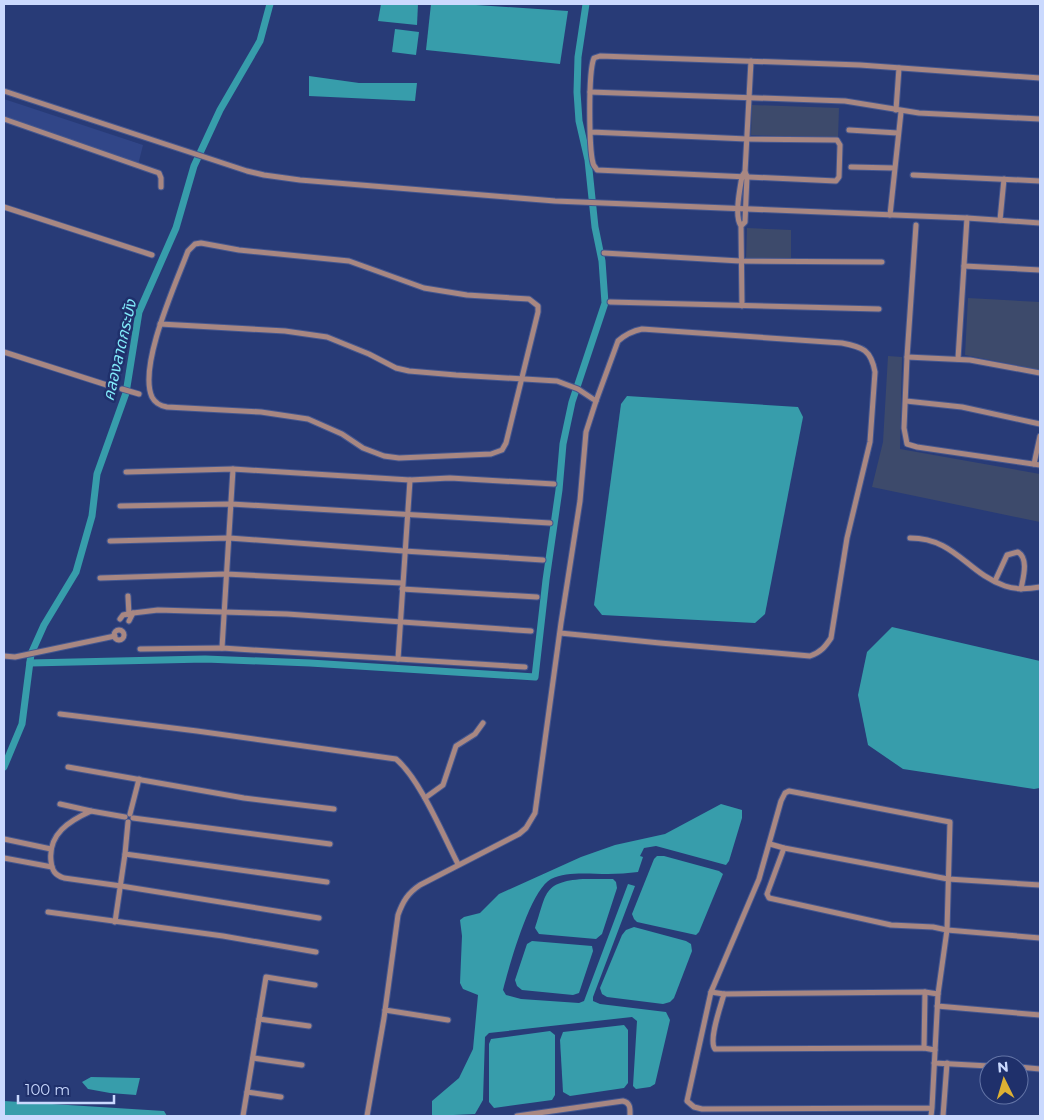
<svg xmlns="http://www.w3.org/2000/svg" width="1044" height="1120" viewBox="0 0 1044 1120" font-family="Montserrat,'Noto Sans Thai',sans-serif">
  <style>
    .built { fill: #314688 }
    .green { fill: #3d4a6b }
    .water { fill: #379dab }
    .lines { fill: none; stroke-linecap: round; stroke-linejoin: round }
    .canal { stroke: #379dab; stroke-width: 7 }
    .minor-casing { stroke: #45578f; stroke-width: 7 }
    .minor { stroke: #a88782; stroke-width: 5 }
    .labels { text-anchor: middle; stroke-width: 5; stroke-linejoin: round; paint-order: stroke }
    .water-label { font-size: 16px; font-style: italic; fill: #81e9f9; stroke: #1f306b }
  </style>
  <rect width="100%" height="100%" fill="#283b77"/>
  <!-- built -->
  <path class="built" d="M4 99 143 145 138 165 4 119Z"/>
  <!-- green -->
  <g class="green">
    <path d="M752 105 839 108 838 138 751 135Z"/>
    <path d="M747 228 791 230V262L746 260Z"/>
    <path d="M968 298 1040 302V370L965 355Z"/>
    <path d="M888 356 902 357 900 449 1040 474V522L872 487 883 442Z"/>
  </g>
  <!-- water -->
  <g class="water">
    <path d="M381 4H418L417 25 378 21Z"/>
    <path d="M431 4H461L568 11 560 64 426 50Z"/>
    <path d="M395 29 419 32 416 55 392 52Z"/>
    <path d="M309 76 359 83H417L415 101 309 96Z"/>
    <path d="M627 396 798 407 803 417 765 614 755 623 602 615 594 605 621 404Z"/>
    <path d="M892 627 1040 661V788L1034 789 903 769 868 745 858 695 867 652Z"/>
    <path d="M721 804 742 810V818L729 861 726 865 656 846 644 848 640 856 643 857 638 872C628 873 618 874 608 874 590 874 567 871 551 879 530 890 509 967 503 990L506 995 521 999 579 1003 584 1001 628 884 635 886 593 997V1001L600 1004 666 1012 670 1020 655 1084 650 1087 636 1089 633 1086 637 1021 632 1017 489 1033 485 1037 483 1100 475 1114 432 1116V1101L459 1078 473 1049 478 995 463 989 460 983 462 936 460 920 464 917 480 913 499 894 581 857 615 845 665 834Z"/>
    <path d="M657 856H664L719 871 723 874 699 932 696 935 637 922 634 919 632 914 654 859Z"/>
    <path d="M583 879H613L616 882 617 888 602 934 596 939 539 934 535 928C547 894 542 882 583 879Z"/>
    <path d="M634 927 686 941 691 944 692 951 674 998 670 1002 663 1004 607 997 602 994 600 988 622 935 626 930Z"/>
    <path d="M532 941 592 946 593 951 579 993 573 995 522 990 517 986 515 980 527 944Z"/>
    <path d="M624 1025 628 1030V1083L624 1088 570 1096 563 1092 560 1040 563 1032Z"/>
    <path d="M550 1031 555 1035V1095L552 1100 494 1108 489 1102V1044L491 1039Z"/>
    <path d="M91 1077 140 1078 136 1095 110 1093 88 1089 82 1082Z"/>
    <path d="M4 1101 164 1111 167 1116H4Z"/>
  </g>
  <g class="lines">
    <!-- canal -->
    <g class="canal">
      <path d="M30 663 205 659 310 663 535 677 546 580 559 490 563 444 572 402 605 303 602 261 595 227 588 160 579 121 577 92 578 57 586 4"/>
      <path d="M4 767 22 724 31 654 44 625 76 572 92 516 97 474 126 393 139 312 176 228 194 166 220 110 260 41 270 4"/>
    </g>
    <defs>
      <g id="minor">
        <path d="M4 91 247 171 264 175 300 180 555 201 967 218 1040 223"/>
        <path d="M590 92 845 101 919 113 1040 119"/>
        <path d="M896 110 899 68"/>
        <path d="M4 119 159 173 161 178V187"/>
        <path d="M849 130 898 133"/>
        <path d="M591 132 747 139 837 140 840 145 839 177 836 181 597 170C596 168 593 165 593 163 589 148 588 72 594 58L600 56 860 65 1040 78"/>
        <path d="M851 167 894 168"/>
        <path d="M745 172 751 61"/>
        <path d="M913 175 1040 181"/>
        <path d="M4 207 152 255"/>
        <path d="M890 215 901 112"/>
        <path d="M1000 220 1004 179"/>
        <path d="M916 225 907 357 904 428 907 444 917 447 1040 465"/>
        <path d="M741 226 745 222 747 176 745 172 742 176C740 189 734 216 741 226L742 306"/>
        <path d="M201 243 239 250 349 261 424 288 467 295 529 299 538 306V312L506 443 502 450 491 454 399 458 384 456 363 448 342 434 308 419 261 412 167 407C161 406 155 403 152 397 138 366 176 283 188 251L195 244Z"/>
        <path d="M604 253 740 261 882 262"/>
        <path d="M964 266 1040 270"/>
        <path d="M610 302 879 309"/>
        <path d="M160 324 285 331 327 337 369 354 396 368 409 371 456 375 557 381 578 389 596 401"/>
        <path d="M4 352 110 386"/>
        <path d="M907 357 970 360 1040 373"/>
        <path d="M958 359 967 218"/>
        <path d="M122 389 139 394"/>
        <path d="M906 401 962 407 1040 424"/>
        <path d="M1034 464 1040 436"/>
        <path d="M126 472 233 469 410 480 450 478 554 484"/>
        <path d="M120 506 231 504 550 523"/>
        <path d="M910 538C955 538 967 573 1005 586 1016 590 1029 589 1040 587"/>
        <path d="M110 541 229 538 404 551 543 560"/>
        <path d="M100 578 226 574 402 583"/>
        <path d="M995 581 1007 555 1018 552C1029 559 1023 578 1021 589"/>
        <path d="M402 589 537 597"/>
        <path d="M128 596 129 615"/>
        <path d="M133 613 158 610 287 614 531 631"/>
        <path d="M120 619 123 615 133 613 129 621"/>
        <circle cx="119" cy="635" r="5"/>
        <path d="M222 648 233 469"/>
        <path d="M140 649 222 648 525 667"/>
        <path d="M4 656 15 657 115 636"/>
        <path d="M398 659 410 480"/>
        <path d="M60 714 197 731 396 759C420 779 443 835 458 864"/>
        <path d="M68 767 244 798 334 809"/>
        <path d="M425 798 443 785 456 746 475 734 483 723"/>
        <path d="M60 804 91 811 125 817"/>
        <path d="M91 811C69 821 48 834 51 861 52 871 55 875 64 878L121 886 319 918"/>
        <path d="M130 814 139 779"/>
        <path d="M133 818 330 844"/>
        <path d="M4 839 51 849"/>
        <path d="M770 844 784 848 948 879 1040 885"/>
        <path d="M784 848 767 894 769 898 891 925 933 927 947 930 1040 938"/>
        <path d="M125 854 327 882"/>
        <path d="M4 858 52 867"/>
        <path d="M48 912 223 936 316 952"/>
        <path d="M115 922 125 854 128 822"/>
        <path d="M711 992 724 994 925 992 938 994"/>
        <path d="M724 994C721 1005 708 1041 715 1049L924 1048 935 1050"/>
        <path d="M937 1006 1040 1015"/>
        <path d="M385 1010 448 1020"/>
        <path d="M259 1019 309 1026"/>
        <path d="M924 1048 925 992"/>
        <path d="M253 1058 302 1065"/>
        <path d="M934 1063 989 1066"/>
        <path d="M1019 1067 1040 1069"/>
        <path d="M247 1092 281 1097"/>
        <path d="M243 1116 266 977 315 985"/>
        <path d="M367 1116 384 1018 398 915C403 901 408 893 420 885L519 834 526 828 535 813 561 623 580 501 586 432 596 401 618 341C626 334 632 331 642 329L842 343C863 347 871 350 875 372L870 442 847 538 831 638C825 647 821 652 810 656L660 643 560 633"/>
        <path d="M517 1116 623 1101C631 1103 630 1109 630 1116"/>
        <path d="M931 1116 932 1108 938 994 947 930 950 822 789 791 785 793 781 801 759 879 711 992 687 1101 694 1107 702 1109 932 1108"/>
        <path d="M943 1116 947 1063"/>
      </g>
    </defs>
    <!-- minor casing -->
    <use href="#minor" class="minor-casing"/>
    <!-- minor -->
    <use href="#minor" class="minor"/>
  </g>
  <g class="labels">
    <!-- water labels -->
    <g class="water-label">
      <text transform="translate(119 350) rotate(-77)" y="6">คลองลาดกระบัง</text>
    </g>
  </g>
  <!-- border -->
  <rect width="1044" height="1120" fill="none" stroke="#cad9fe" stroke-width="10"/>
  <!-- north arrow -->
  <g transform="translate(1004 1080) rotate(355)"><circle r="24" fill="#1f306b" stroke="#6374a6"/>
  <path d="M0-4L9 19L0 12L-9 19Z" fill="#deb133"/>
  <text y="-8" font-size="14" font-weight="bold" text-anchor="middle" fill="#cad9fe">N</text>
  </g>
  <!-- scale -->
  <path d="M18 1095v8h96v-8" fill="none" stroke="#cad9fe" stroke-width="2.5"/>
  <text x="25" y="1095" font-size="15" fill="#cad9fe" stroke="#1f306b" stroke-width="4" paint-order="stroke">100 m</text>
</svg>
